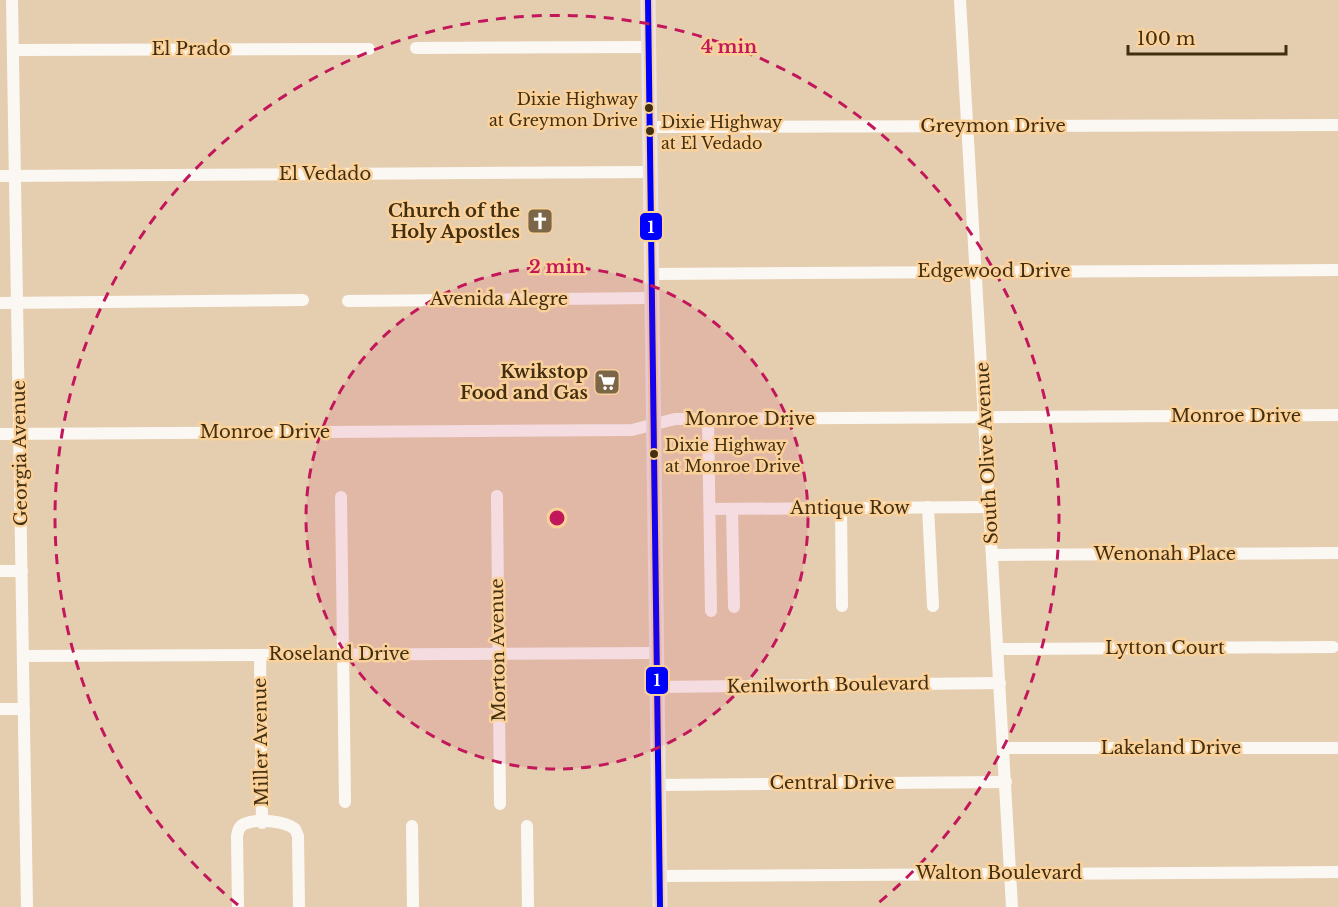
<svg xmlns="http://www.w3.org/2000/svg" width="1338" height="907" viewBox="0 0 1338 907" font-family="'Libre Baskerville',serif">
  <style>
    .lines { fill: none; stroke-linecap: round; stroke-linejoin: round }
    .minor { stroke: #fbf8f3; stroke-width: 12 }
    .major { stroke: #ece3e6; stroke-width: 15 }
    .bus-1-casing { stroke: #fbd19a; stroke-width: 10 }
    .bus-1 { stroke: #00f; stroke-width: 6 }
    .ring { fill: none; stroke: #c2185b; stroke-width: 3; stroke-dasharray: 10 8 }
    .bus-dot { fill: #422e10; stroke: #fbd19a; stroke-width: 2 }
    .labels { text-anchor: middle; stroke-width: 5; stroke-linejoin: round; paint-order: stroke }
    .bus-label { font-size: 16px; fill: #422e10; stroke: #fbd19a; text-anchor: start }
    .street-label { font-size: 18px; fill: #422e10; stroke: #fbd19a }
    .poi-label { font-size: 18px; font-weight: bold; fill: #422e10; stroke: #fbd19a; text-anchor: end }
    .centre { fill: #c2185b; stroke: #fbd19a; stroke-width: 3 }
    .ring-label { font-size: 18px; text-anchor: middle; font-weight: bold; fill: #c2185b; stroke: #fbd19a; stroke-width: 5; stroke-linejoin: round; paint-order: stroke }
    .line-badge { stroke: #fbd19a; stroke-width: 2 }
    .badge-label { font-size: 16px; text-anchor: middle; font-weight: bold; fill: #fff }
  </style>
  <rect width="100%" height="100%" fill="#e5ceb0"/>
  <g class="lines">
    <!-- minor -->
    <g class="minor">
      <path d="M12 0 27 907"/>
      <path d="M960 0 1012 907"/>
      <path d="M416 48 648 47"/>
      <path d="M13 50 369 49"/>
      <path d="M649 127 1338 125"/>
      <path d="M0 176 649 172"/>
      <path d="M650 274 1338 270"/>
      <path d="M348 301 651 298"/>
      <path d="M0 303 303 300"/>
      <path d="M708 419 711 611"/>
      <path d="M0 434 632 430 675 419 1338 415"/>
      <path d="M497 496 500 804"/>
      <path d="M341 497 345 802"/>
      <path d="M928 507 933 606"/>
      <path d="M841 508 842 606"/>
      <path d="M711 509 990 507"/>
      <path d="M732 509 734 607"/>
      <path d="M992 555 1338 553"/>
      <path d="M0 571H22"/>
      <path d="M998 649 1333 647"/>
      <path d="M260 655 262 823"/>
      <path d="M23 656 656 653"/>
      <path d="M657 687 1000 683"/>
      <path d="M0 709H24"/>
      <path d="M1004 748H1338"/>
      <path d="M658 785 1006 782"/>
      <path d="M412 826 413 907"/>
      <path d="M527 826 528 907"/>
      <path d="M659 876 1338 872"/>
      <path d="M238 907 237 836C238 831 239 826 244 824 257 818 285 821 295 829L298 836 299 907"/>
    </g>
    <!-- major -->
    <path class="major" d="M648 0 660 907"/>
    <defs>
      <path id="bus-1" d="M648 0 660 907"/>
    </defs>
    <!-- bus-1 casing -->
    <use href="#bus-1" class="bus-1-casing"/>
    <!-- bus-1 -->
    <use href="#bus-1" class="bus-1"/>
  </g>
  <!-- distance rings -->
  <circle cx="557" cy="518" r="251" fill="#c2185b" fill-opacity=".12"/>
  <g class="ring">
    <circle cx="557" cy="518" r="251"/>
    <path d="M238 905A502 502 0 1 1 876 905"/>
  </g>
  <!-- icons -->
  <defs>
    <symbol id="church-square" viewBox="-11 -11 22 22"><rect x="-9" y="-9" width="18" height="18" rx="4" fill="#7b6648" stroke="#fbd19a"/><path d="M-1.2-6h2.4v3.5h3.3v2.4h-3.3V6h-2.4V-.1h-3.3v-2.4h3.3Z" fill="#fff"/></symbol>
    <symbol id="supermarket-square" viewBox="-11 -11 22 22"><rect x="-9" y="-9" width="18" height="18" rx="4" fill="#7b6648" stroke="#fbd19a"/><path d="M-6-5.5h2.5l.6 2H6L4.5 2H-2.5L-4.4-4H-6ZM-1.5 3.2a1.3 1.3 0 1 0 .1 0ZM3 3.2a1.3 1.3 0 1 0 .1 0Z" fill="#fff"/></symbol>
  </defs>
  <g fill-rule="evenodd">
    <use href="#church-square" x="525" y="206" width="30" height="30"/>
    <use href="#supermarket-square" x="592" y="367" width="30" height="30"/>
  </g>
  <!-- markers -->
  <g class="bus-dot">
    <circle cx="649" cy="108" r="5"/>
    <circle cx="650" cy="131" r="5"/>
    <circle cx="654" cy="454" r="5"/>
  </g>
  <g class="labels">
    <!-- bus labels -->
    <g class="bus-label">
      <text x="638" y="105" text-anchor="end">Dixie Highway<tspan x="638" dy="21">at Greymon Drive</tspan></text>
      <text x="661" y="128">Dixie Highway<tspan x="661" dy="21">at El Vedado</tspan></text>
      <text x="665" y="451">Dixie Highway<tspan x="665" dy="21">at Monroe Drive</tspan></text>
    </g>
    <!-- street labels -->
    <g class="street-label">
      <text x="191" y="55">El Prado</text>
      <text x="993" y="132">Greymon Drive</text>
      <text x="325" y="180">El Vedado</text>
      <text x="994" y="277">Edgewood Drive</text>
      <text x="499" y="305">Avenida Alegre</text>
      <text x="1236" y="422">Monroe Drive</text>
      <text x="750" y="425">Monroe Drive</text>
      <text x="265" y="438">Monroe Drive</text>
      <text transform="translate(20 453) rotate(-91)" y="6">Georgia Avenue</text>
      <text transform="translate(987 453) rotate(-93)" y="6">South Olive Avenue</text>
      <text x="850" y="514">Antique Row</text>
      <text x="1165" y="560">Wenonah Place</text>
      <text x="1165" y="654">Lytton Court</text>
      <text transform="translate(498 650) rotate(-91)" y="6">Morton Avenue</text>
      <text x="339" y="660">Roseland Drive</text>
      <text transform="translate(828 685) rotate(-1)" y="6">Kenilworth Boulevard</text>
      <text transform="translate(261 742) rotate(-91)" y="6">Miller Avenue</text>
      <text x="1171" y="754">Lakeland Drive</text>
      <text x="832" y="789">Central Drive</text>
      <text x="999" y="879">Walton Boulevard</text>
    </g>
    <!-- poi labels -->
    <g class="poi-label">
      <text x="520" y="217">Church of the<tspan x="520" dy="21">Holy Apostles</tspan></text>
      <text x="588" y="378">Kwikstop<tspan x="588" dy="21">Food and Gas</tspan></text>
    </g>
  </g>
  <circle cx="557" cy="518" r="9" class="centre"/>
  <g class="ring-label">
    <text x="729" y="53">4 min</text>
    <text x="557" y="273">2 min</text>
  </g>
  <g class="line-badge">
    <rect x="639" y="212" width="24" height="29" rx="6" fill="#00f"/>
    <rect x="645" y="666" width="24" height="29" rx="6" fill="#00f"/>
  </g>
  <g class="badge-label">
    <text x="651" y="233">1</text>
    <text x="657" y="686">1</text>
  </g>
  <!-- scale -->
  <path d="M1128 45v9h158v-9" fill="none" stroke="#422e10" stroke-width="3"/>
  <text x="1137" y="45" font-size="18" fill="#422e10" stroke="#fbd19a" stroke-width="4.5" paint-order="stroke">100 m</text>
</svg>
